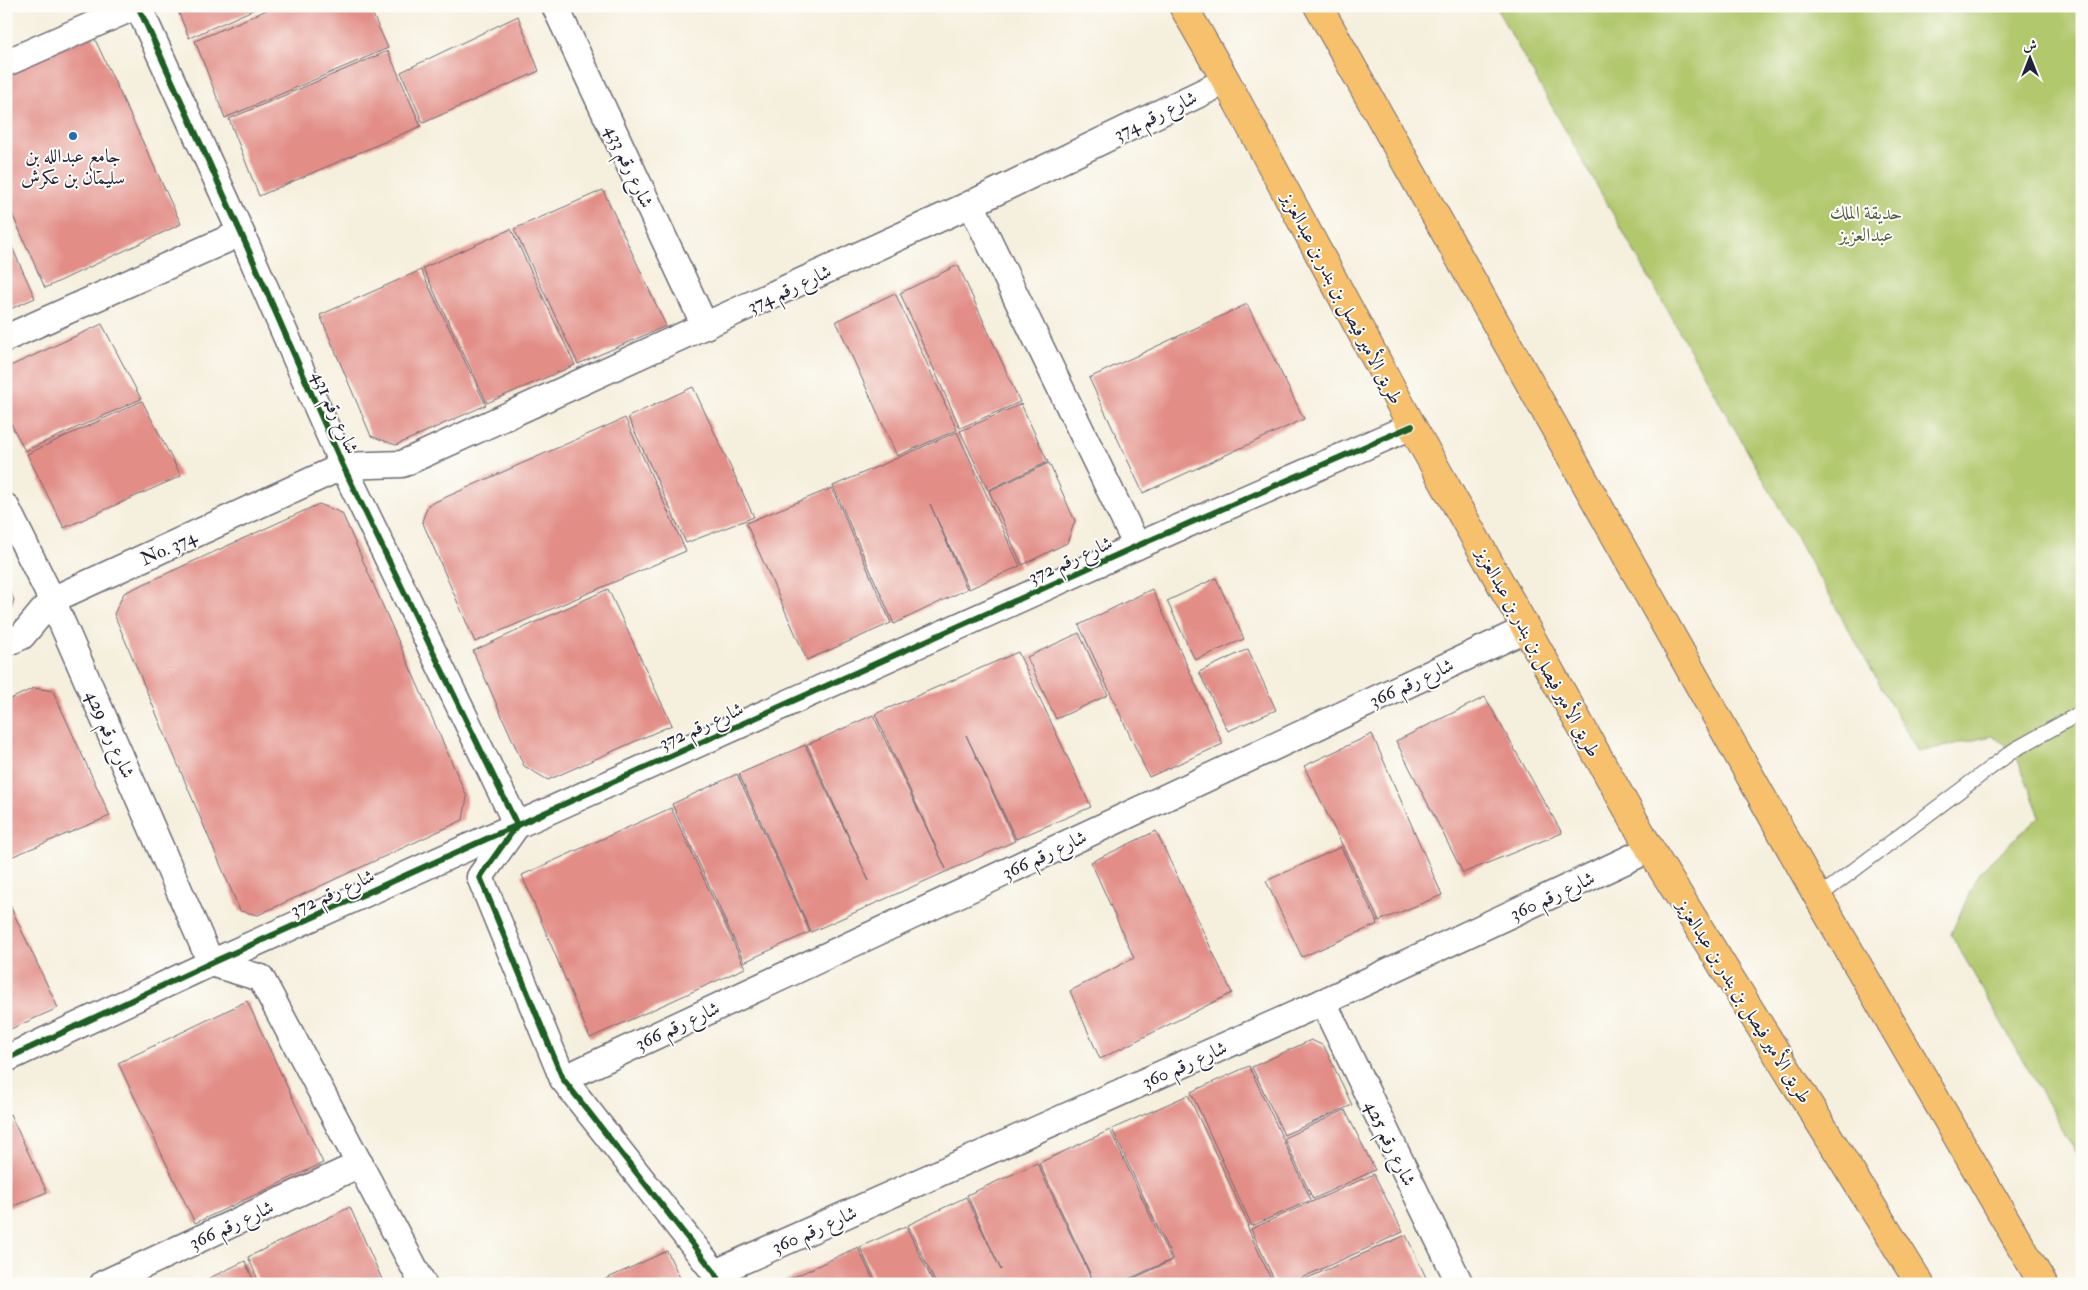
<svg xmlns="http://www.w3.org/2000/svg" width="2088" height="1290" viewBox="0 0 2088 1290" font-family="'IM FELL Double Pica',Amiri,serif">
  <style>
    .green { fill: #b1c86d; stroke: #6a7554 }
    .building { fill: #e28d86 }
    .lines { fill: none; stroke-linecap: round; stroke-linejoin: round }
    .lane-casing { stroke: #6c6a74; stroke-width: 16 }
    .street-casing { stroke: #6c6a74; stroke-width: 29 }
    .primary-casing { stroke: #6c6a74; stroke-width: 30 }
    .lane { stroke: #fff; stroke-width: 14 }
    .street { stroke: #fff; stroke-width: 26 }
    .primary { stroke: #f7c06c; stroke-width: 28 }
    .cycleway-casing { stroke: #fdfcf7; stroke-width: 9 }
    .cycleway { stroke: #1b5e20; stroke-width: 6 }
    .poi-dot { fill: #1f6fb2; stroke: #fdfcf7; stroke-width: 2 }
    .labels { text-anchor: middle; stroke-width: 4; stroke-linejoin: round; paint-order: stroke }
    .street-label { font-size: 19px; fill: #22223b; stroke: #fdfcf7 }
    .poi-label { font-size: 19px; fill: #22223b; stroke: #fdfcf7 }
    .park-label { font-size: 19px; fill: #545c4c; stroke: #fdfcf7 }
  </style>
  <rect width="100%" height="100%" fill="#fdfcf7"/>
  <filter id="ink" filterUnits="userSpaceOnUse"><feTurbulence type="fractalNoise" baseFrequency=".02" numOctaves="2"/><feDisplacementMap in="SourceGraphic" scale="10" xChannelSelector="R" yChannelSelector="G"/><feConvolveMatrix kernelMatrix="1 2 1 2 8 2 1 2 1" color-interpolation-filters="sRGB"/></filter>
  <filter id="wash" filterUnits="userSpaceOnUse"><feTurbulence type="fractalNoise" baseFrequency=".0096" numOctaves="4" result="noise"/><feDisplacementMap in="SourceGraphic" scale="20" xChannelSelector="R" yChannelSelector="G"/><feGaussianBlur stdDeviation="1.12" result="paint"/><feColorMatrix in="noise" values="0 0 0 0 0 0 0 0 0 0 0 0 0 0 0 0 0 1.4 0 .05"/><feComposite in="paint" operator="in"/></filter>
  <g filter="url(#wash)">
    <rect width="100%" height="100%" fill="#f5efdd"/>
    <!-- green -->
    <path class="green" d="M1495 6H2082V1164L1951 934 1979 872 2040 816 2014 750 1992 736 1918 752Z"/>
    <g id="blocks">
      <!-- building -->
      <g class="building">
        <path d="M176 6H262L189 38Z"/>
        <path d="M276 6H369L388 48 225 118 195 41Z"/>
        <path d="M518 16 539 71 423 123 401 72Z"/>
        <path d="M92 33 181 224 45 288 6 200V71Z"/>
        <path d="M388 51 421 126 259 196 229 119Z"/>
        <path d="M603 190 666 326 578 364 514 229Z"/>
        <path d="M511 229 575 365 487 403 423 268Z"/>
        <path d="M6 234 35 298 6 311Z"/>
        <path d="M958 265 1020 402 960 428 900 293Z"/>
        <path d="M421 270 486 405 396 445 371 436 320 315Z"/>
        <path d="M895 293 957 430 897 456 836 321Z"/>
        <path d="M1247 304 1304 419 1143 493 1089 378Z"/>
        <path d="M102 324 141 399 25 451 6 414V368Z"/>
        <path d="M693 387 754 517 686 543 628 417Z"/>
        <path d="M142 401 181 476 64 528 27 454Z"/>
        <path d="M1021 404 1048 462 988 490 960 431Z"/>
        <path d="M625 418 686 551 475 642 422 521 428 505Z"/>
        <path d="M957 432 1020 566 969 589 930 504 967 589 894 624 833 486Z"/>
        <path d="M1049 463 1075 521 1067 543 1022 565 989 491Z"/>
        <path d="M832 488 891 623 807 660 746 523Z"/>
        <path d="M319 504 342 513 467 797 463 820 258 915 240 911 114 614 124 593Z"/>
        <path d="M1216 578 1244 639 1195 660 1167 601Z"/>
        <path d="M6 584 14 600 6 619Z"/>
        <path d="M608 589 672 725 548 780 524 766 473 651Z"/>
        <path d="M1152 589 1223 744 1149 777 1079 625Z"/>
        <path d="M1079 633 1108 695 1056 719 1027 657Z"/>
        <path d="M1248 649 1276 710 1228 731 1199 672Z"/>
        <path d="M1018 652 1091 807 1016 839 966 735 1015 841 811 932 739 774 805 745 869 881 807 745 873 715 946 869 875 714Z"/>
        <path d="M34 688 53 691 110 816 6 859V701Z"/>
        <path d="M1485 697 1562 833 1463 873 1396 741Z"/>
        <path d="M1372 734 1442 895 1379 921 1304 766Z"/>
        <path d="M737 774 810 932 744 962 672 804Z"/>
        <path d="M671 808 745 968 590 1038 522 875Z"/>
        <path d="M1156 831 1232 993 1100 1059 1070 991 1134 958 1091 862Z"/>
        <path d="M1341 847 1378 924 1302 957 1266 881Z"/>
        <path d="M6 897 58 1008 6 1031Z"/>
        <path d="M247 1001 323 1163 195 1223 118 1063Z"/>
        <path d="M1311 1040 1324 1046 1352 1105 1284 1135 1252 1067Z"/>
        <path d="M1249 1066 1311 1200 1252 1226 1191 1092Z"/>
        <path d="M1188 1095 1249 1225 1247 1226 1273 1284H1121L1173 1260 1112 1129Z"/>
        <path d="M1345 1110 1375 1170 1313 1199 1284 1138Z"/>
        <path d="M10 1114 47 1192 6 1209V1116Z"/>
        <path d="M1110 1130 1171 1260 1117 1284H1095L1039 1163Z"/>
        <path d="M1037 1163 1094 1284H936L908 1225 966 1197 1001 1270 967 1195Z"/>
        <path d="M1374 1174 1403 1232 1288 1284H1276L1251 1229Z"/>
        <path d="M350 1207 384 1284H260L248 1257Z"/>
        <path d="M906 1226 934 1284H877L860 1247Z"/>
        <path d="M1406 1235 1429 1284H1294Z"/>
        <path d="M858 1247 875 1284H779Z"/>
        <path d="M667 1251 683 1284H595Z"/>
        <path d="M245 1261 255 1284H197Z"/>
      </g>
    </g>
  </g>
  <g filter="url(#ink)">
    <use href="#blocks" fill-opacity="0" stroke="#6c6a74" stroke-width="1"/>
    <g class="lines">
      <defs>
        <path id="lane" d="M1818 897 2014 750 2082 712"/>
        <g id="street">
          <path d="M138 6 241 233 343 466 517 825 480 877 563 1079 715 1273 721 1284"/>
          <path d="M555 6 705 326"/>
          <path d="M6 63 136 6"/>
          <path d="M971 204 1137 546"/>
          <path d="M6 338 241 233"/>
          <path d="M6 507 52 600 211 963 261 978 423 1284"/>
          <path d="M6 643 22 636 52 600 343 466 402 464 971 204 1226 81"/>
          <path d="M1323 1002 1460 1284"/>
          <path d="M6 1059 211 963 1137 546 1412 426"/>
          <path d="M563 1079 1526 629"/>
          <path d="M715 1273 1323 1002 1650 849"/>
          <path d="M103 1284 360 1164"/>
        </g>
        <g id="primary">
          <path d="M1183 6 1226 81 1412 426 1650 849 1920 1284"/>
          <path d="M1318 6 1818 897 2043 1284"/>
        </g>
      </defs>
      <!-- lane casing -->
      <use href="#lane" class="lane-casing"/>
      <!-- street casing -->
      <use href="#street" class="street-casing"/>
      <!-- primary casing -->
      <use href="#primary" class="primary-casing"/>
      <!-- lane -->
      <use href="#lane" class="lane"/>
      <!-- street -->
      <use href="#street" class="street"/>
      <!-- primary -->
      <use href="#primary" class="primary"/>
      <defs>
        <g id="cycleway">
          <path d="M138 6 241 233 343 466 517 825 480 877 563 1079 715 1273 721 1284"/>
          <path d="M6 1059 211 963 1137 546 1412 426"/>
        </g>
      </defs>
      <!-- cycleway casing -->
      <use href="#cycleway" class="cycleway-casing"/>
      <!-- cycleway -->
      <use href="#cycleway" class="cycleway"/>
    </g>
  </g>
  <!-- markers -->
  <circle class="poi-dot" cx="73" cy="136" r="5"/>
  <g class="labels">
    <!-- street labels -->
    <g class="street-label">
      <text transform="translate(1155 115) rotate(-26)" y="7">شارع رقم 374</text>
      <text transform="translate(630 166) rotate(65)" y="7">شارع رقم 433</text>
      <text transform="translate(789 288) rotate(-25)" y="7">شارع رقم 374</text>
      <text transform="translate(1343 298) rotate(62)" y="7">طريق الأمير فيصل بن بندر بن عبدالعزيز</text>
      <text transform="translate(336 412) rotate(66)" y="7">شارع رقم 431</text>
      <text transform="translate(168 547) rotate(-25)" y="7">No. 374</text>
      <text transform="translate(1070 559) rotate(-24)" y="7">شارع رقم 372</text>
      <text transform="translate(1539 652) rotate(61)" y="7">طريق الأمير فيصل بن بندر بن عبدالعزيز</text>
      <text transform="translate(1411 682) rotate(-25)" y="7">شارع رقم 366</text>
      <text transform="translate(701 725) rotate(-24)" y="7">شارع رقم 372</text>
      <text transform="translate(111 734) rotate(66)" y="7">شارع رقم 429</text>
      <text transform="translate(1044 854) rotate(-25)" y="7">شارع رقم 366</text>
      <text transform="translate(332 892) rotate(-24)" y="7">شارع رقم 372</text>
      <text transform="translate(1552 895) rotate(-25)" y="7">شارع رقم 360</text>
      <text transform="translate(1745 1001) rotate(58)" y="7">طريق الأمير فيصل بن بندر بن عبدالعزيز</text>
      <text transform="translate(677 1025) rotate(-25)" y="7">شارع رقم 366</text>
      <text transform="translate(1184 1064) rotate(-24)" y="7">شارع رقم 360</text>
      <text transform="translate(1391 1143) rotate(64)" y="7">شارع رقم 425</text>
      <text transform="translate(231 1224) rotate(-25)" y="7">شارع رقم 366</text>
      <text transform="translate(814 1229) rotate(-24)" y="7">شارع رقم 360</text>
    </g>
    <!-- poi labels -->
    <g class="poi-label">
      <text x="73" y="162">جامع عبدالله بن<tspan x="73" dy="22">سليمان بن عكرش</tspan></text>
    </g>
    <!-- park labels -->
    <g class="park-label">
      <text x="1866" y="219">حديقة الملك<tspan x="1866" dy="22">عبدالعزيز</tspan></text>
    </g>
  </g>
  <!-- margin -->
  <rect width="2088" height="1290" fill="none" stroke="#fdfcf7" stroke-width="25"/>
  <!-- north arrow -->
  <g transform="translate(2030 58)" stroke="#fdfcf7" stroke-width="4" paint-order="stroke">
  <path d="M0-4L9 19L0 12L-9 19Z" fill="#22223b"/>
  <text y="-8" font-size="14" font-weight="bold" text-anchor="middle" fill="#22223b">ش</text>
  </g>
</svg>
